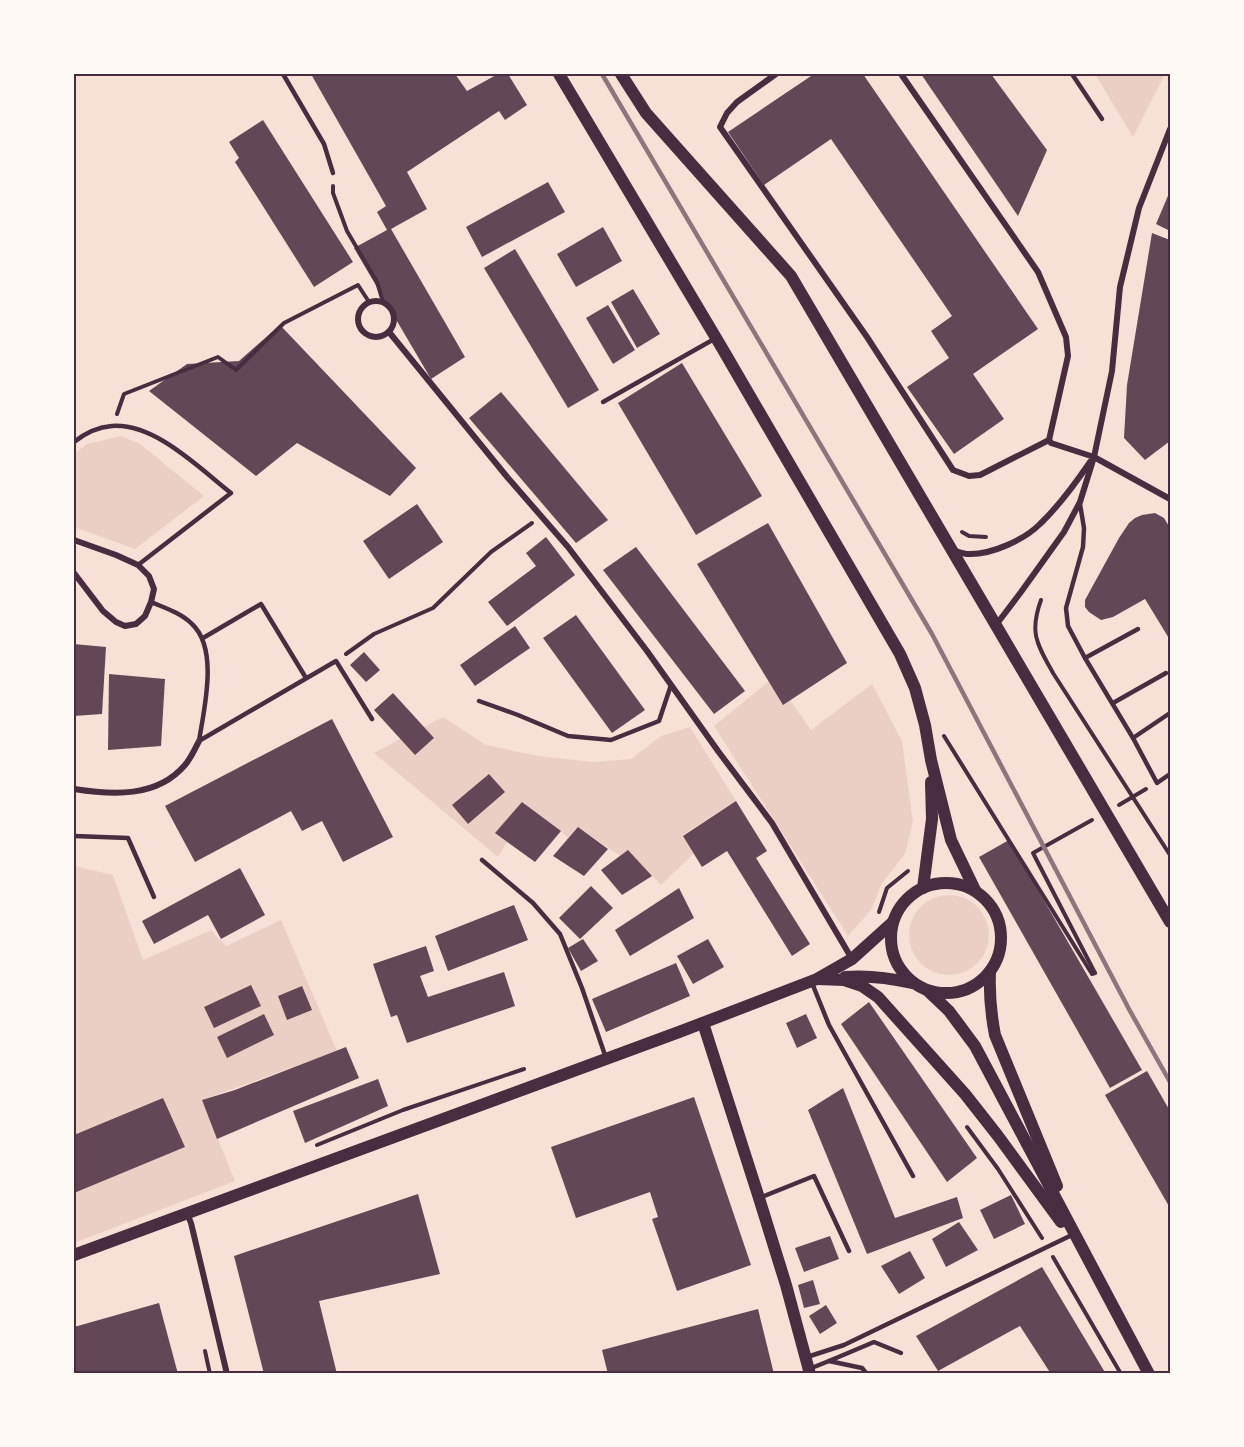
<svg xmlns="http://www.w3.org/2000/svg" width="1244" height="1447" viewBox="0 0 1244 1447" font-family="'Asap Condensed',sans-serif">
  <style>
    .green { fill: #ebcfc5 }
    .building { fill: #644757 }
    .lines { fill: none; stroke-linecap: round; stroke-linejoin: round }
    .path { stroke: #4a2c40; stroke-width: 4 }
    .service { stroke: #4a2c40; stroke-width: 4.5 }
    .minor { stroke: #4a2c40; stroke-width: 6 }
    .secondary { stroke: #4a2c40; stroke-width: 12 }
    .rail { stroke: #8f747c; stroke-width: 4.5 }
    .neatline { fill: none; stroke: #4a2c40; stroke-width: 2 }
  </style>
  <rect width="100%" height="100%" fill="#f7e1d7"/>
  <!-- green -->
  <g class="green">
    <path d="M1095 74H1165L1133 137Z"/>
    <path d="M121 436 140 444 204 496 135 549 74 527V454L87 444Z"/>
    <path d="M774 677 811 730 872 684 902 741 913 822 905 854 882 883 871 910 848 936 714 726Z"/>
    <path d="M443 717 486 745 538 756 594 762 631 759 661 736 690 727 736 801 683 835 694 853 661 885 628 851 620 856 578 827 568 838 561 831 522 802 495 833 507 842 498 857 374 753Z"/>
    <path d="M74 866 113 875 143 960 211 930 226 946 281 920 337 1051 202 1100 235 1181 74 1243Z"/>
    <circle cx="949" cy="935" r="40"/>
  </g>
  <!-- building -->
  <g class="building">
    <path d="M311 74H455L467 91 498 74H508L527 105 505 120 499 111 407 172 427 209 391 229 465 357 431 379 354 248 387 230 377 212 386 206Z"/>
    <path d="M814 74H863L1038 329 973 374 1004 419 954 454 907 387 949 358 931 331 952 316 831 139 764 185 728 132Z"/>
    <path d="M921 74H991L1047 150 1018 216Z"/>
    <path d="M263 120 353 262 314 287 235 162 239 158 229 142Z"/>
    <path d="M548 182 565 212 482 257 466 227Z"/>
    <path d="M1170 191V231L1156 224Z"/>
    <path d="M603 227 622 261 576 287 557 254Z"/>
    <path d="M1152 233 1170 240V441L1145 460 1124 438 1127 385Z"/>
    <path d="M515 249 599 390 568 408 484 268Z"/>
    <path d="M633 289 660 334 637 348 611 302Z"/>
    <path d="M608 305 635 350 613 364 586 318Z"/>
    <path d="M280 325 416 468 390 496 297 443 256 476 149 391 187 364 239 361Z"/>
    <path d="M682 363 762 496 696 535 618 403Z"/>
    <path d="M501 392 608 520 576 543 469 418Z"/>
    <path d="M417 504 443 542 389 579 363 541Z"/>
    <path d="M1155 513 1164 518 1170 528V640L1145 599 1113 617 1101 620 1089 612 1085 607V600L1119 538 1129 523 1135 518 1142 515Z"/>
    <path d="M768 523 847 663 783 705 697 564Z"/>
    <path d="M546 537 575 575 507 626 488 602 536 566 526 553Z"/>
    <path d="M636 547 745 691 714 714 603 570Z"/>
    <path d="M576 615 645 710 612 733 543 638Z"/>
    <path d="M515 626 530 648 475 686 460 665Z"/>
    <path d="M74 644 106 647 102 714 74 716Z"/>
    <path d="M364 652 380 670 366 682 350 665Z"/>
    <path d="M109 674 165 679 161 746 108 750Z"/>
    <path d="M393 693 434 738 415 755 374 710Z"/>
    <path d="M332 719 393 837 343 862 322 821 302 831 291 811 195 862 165 806Z"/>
    <path d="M489 774 505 792 468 824 452 805Z"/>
    <path d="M736 801 767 851 756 858 810 944 792 956 727 851 702 867 683 836Z"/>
    <path d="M522 802 561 831 535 862 495 833Z"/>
    <path d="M578 827 608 849 584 876 553 856Z"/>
    <path d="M1009 840 1142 1070 1110 1088 979 857Z"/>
    <path d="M628 850 652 876 622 895 601 870Z"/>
    <path d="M240 868 265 915 221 939 208 915 154 944 142 921Z"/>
    <path d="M591 886 613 908 580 939 559 918Z"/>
    <path d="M679 888 694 918 630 956 615 930Z"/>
    <path d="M514 905 528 940 448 971 435 936Z"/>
    <path d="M583 939 598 961 581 971 568 948Z"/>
    <path d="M708 939 724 967 693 984 677 956Z"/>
    <path d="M426 946 434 971 420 976 428 997 504 972 515 1006 407 1043 397 1015 391 1017 373 964Z"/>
    <path d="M676 963 690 996 606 1032 592 999Z"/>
    <path d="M251 985 261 1006 214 1028 204 1007Z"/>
    <path d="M302 986 312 1010 287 1020 278 996Z"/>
    <path d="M869 1002 977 1158 947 1182 841 1024Z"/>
    <path d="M264 1014 274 1035 227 1058 217 1037Z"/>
    <path d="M806 1014 817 1038 797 1048 786 1023Z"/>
    <path d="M346 1047 359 1078 217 1139 202 1100 235 1090Z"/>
    <path d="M1147 1071 1170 1111V1208L1105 1095Z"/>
    <path d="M378 1079 388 1106 305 1143 293 1111Z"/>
    <path d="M843 1088 895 1218 957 1197 963 1218 867 1254 808 1110Z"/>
    <path d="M694 1097 751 1265 677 1291 652 1219 658 1217 650 1192 576 1218 551 1147Z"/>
    <path d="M163 1098 185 1147 74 1193V1135Z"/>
    <path d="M418 1194 440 1274 319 1301 337 1374H264L234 1256Z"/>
    <path d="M1011 1195 1025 1224 994 1239 980 1210Z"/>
    <path d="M959 1222 978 1250 946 1267 932 1239Z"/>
    <path d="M830 1236 839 1259 804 1272 795 1248Z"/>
    <path d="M910 1251 925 1278 899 1294 881 1266Z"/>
    <path d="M1042 1267 1106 1374H1051L1020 1326 938 1371 916 1336Z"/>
    <path d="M813 1280 820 1304 804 1308 798 1285Z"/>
    <path d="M159 1303 178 1374H74V1327Z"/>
    <path d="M826 1305 837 1323 820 1334 809 1316Z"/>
    <path d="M758 1309 774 1374H608L602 1350Z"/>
  </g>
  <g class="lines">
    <!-- path -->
    <g class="path">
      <path d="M333 186V193L347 231 377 282 383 302"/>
      <path d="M117 414 124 394 218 357 236 370 284 323 358 285 369 302"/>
      <path d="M962 532 969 536 986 537"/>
      <path d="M1041 600C1029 633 1037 644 1053 673L1170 855"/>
      <path d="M346 654 374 634 433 608 491 552 532 523"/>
      <path d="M944 736 1092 974 1095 973"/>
      <path d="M1119 805 1146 789"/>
      <path d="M1092 820 1033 853 1095 973"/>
      <path d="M879 912 887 888 908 871"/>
      <path d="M967 1127 998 1169 1042 1238"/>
      <path d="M317 1145 403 1110 524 1069"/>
      <path d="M1053 1257 1121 1374"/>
      <path d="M205 1351 210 1374"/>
    </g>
    <!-- service -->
    <g class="service">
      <path d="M283 74 324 144 333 173"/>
      <path d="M1072 74 1102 119"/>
      <path d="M603 402 716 338"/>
      <path d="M74 442C84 434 98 427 112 426 155 423 199 468 231 493L138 565"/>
      <path d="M1080 504 1084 528 1083 547 1066 608 1068 626 1085 658 1133 738 1157 783 1170 774"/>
      <path d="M151 602C165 608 181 613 192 624 219 649 204 709 199 741"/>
      <path d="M203 638 261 604 306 678"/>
      <path d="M1085 658 1138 629"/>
      <path d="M479 701 518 715 568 736 611 740 659 721 671 685"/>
      <path d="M1113 703 1166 673"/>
      <path d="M1133 738 1170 713"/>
      <path d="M199 741 336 661 372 719"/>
      <path d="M74 836 128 838 154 897"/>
      <path d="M482 860 533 903 560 934 582 988 606 1058"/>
      <path d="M812 983 829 1025 913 1176"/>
      <path d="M759 1198 814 1176 849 1251"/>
      <path d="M807 1357 844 1345 1074 1234"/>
      <path d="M829 1361 874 1342 901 1353"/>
      <path d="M809 1369 829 1361 862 1368 867 1374"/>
    </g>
    <!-- minor -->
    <g class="minor">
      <path d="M776 74 737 102 727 113 720 127 867 337 953 470 969 476 980 475 1049 440 1068 356 1066 337 1038 272 901 74"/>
      <circle cx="376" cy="319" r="18"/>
      <path d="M389 332 508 478 568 547 647 651 718 751 772 823 852 959"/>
      <path d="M1049 440 1051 443 1094 457 1170 499"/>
      <path d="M74 540 116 555 138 565 149 576 154 589 151 602 145 616 136 624 125 626 116 622 103 611 74 573"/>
      <path d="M955 551C959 552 964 554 968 554 991 555 1024 540 1040 524 1059 506 1075 484 1090 462"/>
      <path d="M996 625 1021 592 1064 532 1080 502 1094 457 1112 371 1120 287 1139 208 1170 129"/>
      <path d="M74 789C112 795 157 798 185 765 191 758 195 749 199 741"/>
      <path d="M187 1213 191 1223 227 1374"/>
    </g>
    <!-- secondary -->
    <g class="secondary">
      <path d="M559 74 722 348 900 654 915 688 925 725 931 760 951 840 975 890"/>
      <path d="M621 74 646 113 791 276 1170 922"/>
      <circle cx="946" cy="938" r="55"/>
      <path d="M923 888 932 819 931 782"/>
      <path d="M990 973C989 995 991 1014 995 1035L1057 1186"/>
      <path d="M845 977C868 975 890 978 912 983"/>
      <path d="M818 979 844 980 862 986 878 997 965 1094 998 1136 1061 1222"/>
      <path d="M928 991 949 1011 975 1046 1149 1374"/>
      <path d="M703 1023 759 1198 786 1285 810 1374"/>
      <path d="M74 1255 679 1032 817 979 852 959 893 922"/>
    </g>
    <!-- rail -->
    <path class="rail" d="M602 74 932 634 1130 1011 1170 1082"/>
  </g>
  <!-- border -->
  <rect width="1244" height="1447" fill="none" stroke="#fffaf5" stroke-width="150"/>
  <rect x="75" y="75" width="1094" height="1297" class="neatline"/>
</svg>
